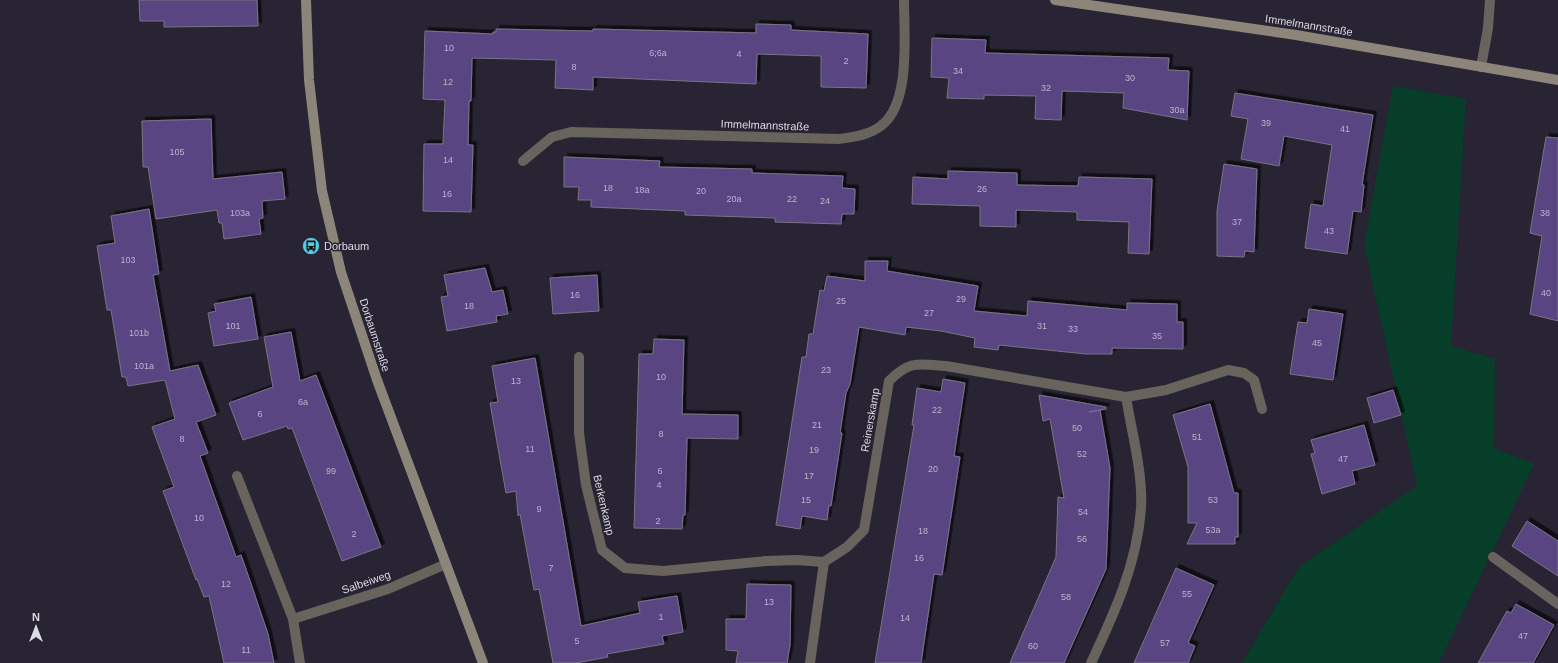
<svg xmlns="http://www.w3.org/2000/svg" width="1558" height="663" viewBox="0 0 1558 663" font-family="Helvetica,sans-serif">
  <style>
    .green { fill: #063e29 }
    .building { fill: #584482; stroke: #797486; filter: url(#shadow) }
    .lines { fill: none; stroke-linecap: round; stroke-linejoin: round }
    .street { stroke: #68635c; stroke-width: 10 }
    .secondary { stroke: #8d847a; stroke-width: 10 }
    .labels { text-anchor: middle; stroke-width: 3; stroke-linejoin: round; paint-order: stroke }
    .number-label { font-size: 9px; fill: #bbb4cc }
    .street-label { font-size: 11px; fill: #dcdae4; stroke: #282433 }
    .poi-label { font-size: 11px; fill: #dcdae4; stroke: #282433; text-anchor: start }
  </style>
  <defs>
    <filter id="shadow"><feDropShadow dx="3.5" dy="-3.5" stdDeviation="0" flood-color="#0009"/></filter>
  </defs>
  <rect width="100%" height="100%" fill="#282433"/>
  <!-- green -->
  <path class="green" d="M1393 86 1466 99 1451 346 1495 359 1494 448 1534 464 1439 663H1242L1299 567 1417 486 1364 244Z"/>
  <!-- building -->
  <g class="building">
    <path d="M139 0H257L258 26 164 27V21H140Z"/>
    <path d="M756 24 791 25V30L868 34 866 88 821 87V56L757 54 756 84 593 77V90L555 88 556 60 472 58 471 101H469L468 145H473L471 212 423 211 424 144H443L445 100 423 99 425 31 493 34V32H496V29L593 31V29L756 33Z"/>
    <path d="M932 38 986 40 985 53 1169 58 1168 70 1189 71 1187 120 1123 108 1124 93 1062 91 1061 120 1035 119 1036 96 984 95V99L947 98 949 78 931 77Z"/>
    <path d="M1235 93 1373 115 1362 185H1364L1361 212 1353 211 1347 254 1305 248 1311 204 1323 206 1332 145 1284 136 1279 166 1241 159 1248 119 1231 116Z"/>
    <path d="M211 119 213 179 282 172 285 199 262 201 263 218 259 219 261 234 224 239 222 223H219L217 210 156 219 148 167H143L142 121Z"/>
    <path d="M1546 137 1558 138V321L1530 314 1542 236 1530 233Z"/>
    <path d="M564 157 660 161 659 167 752 169V173L843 176 842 188 855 189 854 214H842L841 224 775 222V218L685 215V211L591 207V200H578L579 187H564Z"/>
    <path d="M1224 164 1257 169 1254 252 1245 251 1244 257 1217 256V211Z"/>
    <path d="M948 171 1017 173V185L1078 186 1079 177 1152 179 1149 254 1128 253 1129 222 1077 220V212L1016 210V227L980 226V206L912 204 913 177 948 179Z"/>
    <path d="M149 209 159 274 153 275 170 371 198 365 216 415 196 422 208 453 200 456 236 557 241 555 248 575 268 634 274 663H224L209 596 204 597 197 579 196 580 163 491 174 487 152 427 175 419 165 380 128 386 126 377H122L111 310H107L97 246 115 243 111 216Z"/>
    <path d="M865 261H888L887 271 978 286 974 311 1027 316 1028 301 1127 310V303L1177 304V322H1183V349L1112 348V354H1086L999 345 998 350 974 347 975 338 941 331 906 327 905 335 859 327 850 384 846 393 840 433H842L831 506 829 505 827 520 802 516 800 529 776 525 802 357H806L809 334H813L820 290 824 291 827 276 865 281Z"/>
    <path d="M485 268 492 292 503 290 508 314 496 316 497 322 447 331 441 297 448 296 444 275Z"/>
    <path d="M597 275 599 311 553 314 550 278Z"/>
    <path d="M251 297 258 339 214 346 208 313 216 311 214 304Z"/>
    <path d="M1309 309 1343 314 1333 380 1290 374 1298 322 1307 323Z"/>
    <path d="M291 332 300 381 316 375 381 547 342 561 292 428 288 429 287 426 243 440 229 403 273 387 264 337Z"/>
    <path d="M654 339 684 340 682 414 738 415V439L687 438 685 515H683L682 529 634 528 639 354H653Z"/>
    <path d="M535 358 581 626 640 613 638 602 677 596 683 632 662 636 664 644 607 654 608 657 576 663H553L539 589 534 590 520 514 518 516 516 491 506 493 490 403 498 402 492 366Z"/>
    <path d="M943 379 965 383 954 456 960 457 942 575 934 574 921 663H875L914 425H912L917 388 941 392Z"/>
    <path d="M1393 390 1401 415 1374 423 1367 398Z"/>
    <path d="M1039 395 1106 407V409L1089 412 1100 410 1110 468 1106 569 1064 663H1010L1056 557 1058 497 1064 498 1050 419 1043 421Z"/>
    <path d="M1210 404 1234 493H1238V537H1235V544H1187L1197 523H1188V467L1173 415Z"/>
    <path d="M1364 425 1375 465 1352 471 1355 484 1322 494 1311 454 1315 453 1311 440Z"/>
    <path d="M1527 521 1558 541V576L1512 546Z"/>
    <path d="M1176 568 1214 585 1188 643 1195 646 1188 663H1134Z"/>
    <path d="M747 584 791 585 790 645 787 663H736L738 651 726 650V619H746Z"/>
    <path d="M1516 604 1554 625 1533 663H1478L1507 611 1511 613Z"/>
  </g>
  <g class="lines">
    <!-- street -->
    <g class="street">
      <path d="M1481 67 1488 28 1490 0"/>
      <path d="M523 161 552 137 571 132 839 139C854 137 870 135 882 125 911 102 904 34 904 0"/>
      <path d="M579 357V433L586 485 602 550 625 568 663 571 766 561 797 560 824 562"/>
      <path d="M237 476 293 619 300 663"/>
      <path d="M1493 557 1558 604"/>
      <path d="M293 619 388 589 446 564"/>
      <path d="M810 663 824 562 847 547 864 530 889 381C910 360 918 364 946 366L1126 397"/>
      <path d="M1091 663C1114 614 1137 564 1141 509 1143 472 1132 434 1126 397L1166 390 1228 370 1244 373 1254 380 1262 409"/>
    </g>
    <!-- secondary -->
    <g class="secondary">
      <path d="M306 0 309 80 322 191 341 272 377 380 483 663"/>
      <path d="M1055 0 1296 35 1558 80"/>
    </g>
  </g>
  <!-- icons -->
  <defs>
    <symbol id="bus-disc" viewBox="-11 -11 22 22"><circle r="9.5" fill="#58c9e3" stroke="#282433"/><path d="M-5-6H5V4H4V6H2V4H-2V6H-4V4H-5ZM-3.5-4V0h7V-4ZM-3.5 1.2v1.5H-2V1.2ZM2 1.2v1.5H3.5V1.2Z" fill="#111"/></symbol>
  </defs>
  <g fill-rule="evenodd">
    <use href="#bus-disc" x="301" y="236" width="20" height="20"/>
  </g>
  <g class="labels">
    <!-- number labels -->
    <g class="number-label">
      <text x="449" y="51">10</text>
      <text x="658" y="56">6;6a</text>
      <text x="739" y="57">4</text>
      <text x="846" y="64">2</text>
      <text x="574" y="70">8</text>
      <text x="958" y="74">34</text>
      <text x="1130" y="81">30</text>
      <text x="448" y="85">12</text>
      <text x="1046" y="91">32</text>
      <text x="1177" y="113">30a</text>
      <text x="1266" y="126">39</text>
      <text x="1345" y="132">41</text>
      <text x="177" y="155">105</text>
      <text x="448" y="163">14</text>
      <text x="608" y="191">18</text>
      <text x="982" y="192">26</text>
      <text x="642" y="193">18a</text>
      <text x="701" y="194">20</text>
      <text x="447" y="197">16</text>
      <text x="734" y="202">20a</text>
      <text x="792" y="202">22</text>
      <text x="825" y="204">24</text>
      <text x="240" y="216">103a</text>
      <text x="1545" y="216">38</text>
      <text x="1237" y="225">37</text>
      <text x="1329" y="234">43</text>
      <text x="128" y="263">103</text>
      <text x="1546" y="296">40</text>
      <text x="575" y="298">16</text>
      <text x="961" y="302">29</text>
      <text x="841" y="304">25</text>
      <text x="469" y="309">18</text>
      <text x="929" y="316">27</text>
      <text x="233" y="329">101</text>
      <text x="1042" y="329">31</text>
      <text x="1073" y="332">33</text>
      <text x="139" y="336">101b</text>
      <text x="1157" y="339">35</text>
      <text x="1317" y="346">45</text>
      <text x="144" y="369">101a</text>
      <text x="826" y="373">23</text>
      <text x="661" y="380">10</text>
      <text x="516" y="384">13</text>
      <text x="303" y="405">6a</text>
      <text x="937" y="413">22</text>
      <text x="260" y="417">6</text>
      <text x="817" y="428">21</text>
      <text x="1077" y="431">50</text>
      <text x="661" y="437">8</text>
      <text x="1197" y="440">51</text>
      <text x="182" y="442">8</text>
      <text x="530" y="452">11</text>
      <text x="814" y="453">19</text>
      <text x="1082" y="457">52</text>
      <text x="1343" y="462">47</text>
      <text x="933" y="472">20</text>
      <text x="331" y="474">99</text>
      <text x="660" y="474">6</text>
      <text x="809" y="479">17</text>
      <text x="659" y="488">4</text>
      <text x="806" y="503">15</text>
      <text x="1213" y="503">53</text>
      <text x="539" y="512">9</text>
      <text x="1083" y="515">54</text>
      <text x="199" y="521">10</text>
      <text x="658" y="524">2</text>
      <text x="1213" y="533">53a</text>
      <text x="923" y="534">18</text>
      <text x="354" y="537">2</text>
      <text x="1082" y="542">56</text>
      <text x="919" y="561">16</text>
      <text x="551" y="571">7</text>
      <text x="226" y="587">12</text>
      <text x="1187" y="597">55</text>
      <text x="1066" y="600">58</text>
      <text x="769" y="605">13</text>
      <text x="661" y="620">1</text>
      <text x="905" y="621">14</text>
      <text x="1523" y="639">47</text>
      <text x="577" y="644">5</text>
      <text x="1165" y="646">57</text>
      <text x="1033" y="649">60</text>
      <text x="246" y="653">11</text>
    </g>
    <!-- street labels -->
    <g class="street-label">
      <text transform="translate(1309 25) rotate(9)" y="4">Immelmannstraße</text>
      <text transform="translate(765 125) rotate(2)" y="4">Immelmannstraße</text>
      <text transform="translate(375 335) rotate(72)" y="4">Dorbaumstraße</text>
      <text transform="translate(870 420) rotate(-80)" y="4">Reinerskamp</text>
      <text transform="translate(604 505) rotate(77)" y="4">Berkenkamp</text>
      <text transform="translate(366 582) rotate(-19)" y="4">Salbeiweg</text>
    </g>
    <!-- poi labels -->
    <g class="poi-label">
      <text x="324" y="250">Dorbaum</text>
    </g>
  </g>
  <!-- north arrow -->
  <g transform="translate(36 627)" stroke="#282433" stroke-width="3" paint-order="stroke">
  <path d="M0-3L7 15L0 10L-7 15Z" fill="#dcdae4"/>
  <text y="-6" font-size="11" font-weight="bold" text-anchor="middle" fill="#dcdae4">N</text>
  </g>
</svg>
